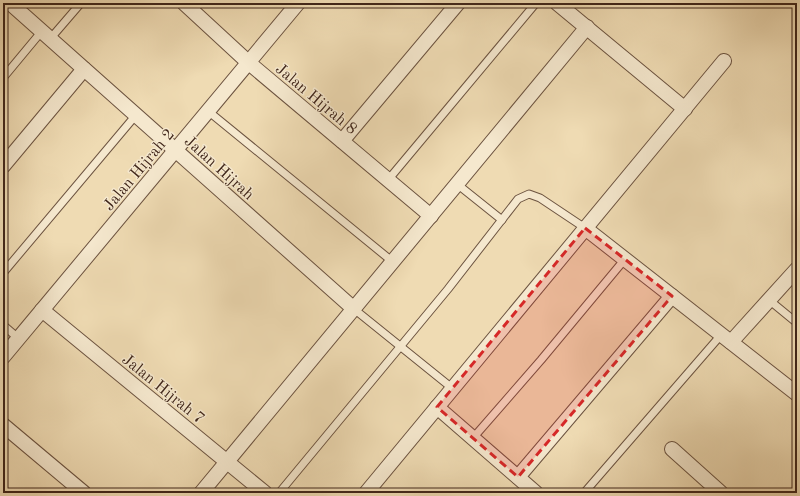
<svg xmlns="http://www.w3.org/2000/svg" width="800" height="496" viewBox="0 0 800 496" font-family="'Old Standard TT',serif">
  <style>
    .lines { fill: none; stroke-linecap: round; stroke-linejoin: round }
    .lane-casing { stroke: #6c5340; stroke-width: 9 }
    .street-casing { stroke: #6c5340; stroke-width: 16 }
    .lane { stroke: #f5e8ce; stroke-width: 7 }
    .street { stroke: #f5e8ce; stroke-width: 14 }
    .marked { fill: #d62828; fill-opacity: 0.2; stroke: #d62828; stroke-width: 3; stroke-dasharray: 8 5; stroke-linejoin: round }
    .labels { text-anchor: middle; stroke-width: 3; stroke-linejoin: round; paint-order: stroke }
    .street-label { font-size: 16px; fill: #40261a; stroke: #f5e8ce }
  </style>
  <rect width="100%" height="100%" fill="#efdbb3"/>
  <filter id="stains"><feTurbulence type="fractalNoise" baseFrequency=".005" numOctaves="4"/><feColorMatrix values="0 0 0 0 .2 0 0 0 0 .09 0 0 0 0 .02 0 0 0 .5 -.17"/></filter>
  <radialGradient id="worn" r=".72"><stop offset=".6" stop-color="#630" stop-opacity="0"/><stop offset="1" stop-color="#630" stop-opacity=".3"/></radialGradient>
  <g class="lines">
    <defs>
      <g id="lane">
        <path d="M50 39 81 3"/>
        <path d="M3 78 42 31"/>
        <path d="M208 111 393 262"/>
        <path d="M388 180 536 3"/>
        <path d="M457 184 502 220"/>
        <path d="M3 273 136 115"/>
        <path d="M769 300 797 323"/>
        <path d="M354 309 452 388"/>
        <path d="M3 325 18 338"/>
        <path d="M473 438 541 360 625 259"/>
        <path d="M279 493 448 289 518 199 529 194 540 198 585 228"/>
        <path d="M584 493 721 335"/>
      </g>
      <g id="street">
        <path d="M10 3 354 309"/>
        <path d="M184 3 249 63 431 216"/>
        <path d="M557 3 685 109"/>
        <path d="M342 141 458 3"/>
        <path d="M3 166 84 69"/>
        <path d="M585 228 797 394"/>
        <path d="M42 310 265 493"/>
        <path d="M731 342 797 269"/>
        <path d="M3 357 298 3"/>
        <path d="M437 407 536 493"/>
        <path d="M3 425 84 493"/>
        <path d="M672 449 721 493"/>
        <path d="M518 477 672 296"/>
        <path d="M201 493 587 27"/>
        <path d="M366 493 724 61"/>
      </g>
    </defs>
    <!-- lane casing -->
    <use href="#lane" class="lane-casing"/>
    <!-- street casing -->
    <use href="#street" class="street-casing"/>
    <!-- lane -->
    <use href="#lane" class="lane"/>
    <!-- street -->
    <use href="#street" class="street"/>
  </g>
  <!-- marked area -->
  <path class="marked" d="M585 228 672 296 518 477 437 407Z"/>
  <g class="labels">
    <!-- street labels -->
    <g class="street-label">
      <text transform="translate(317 98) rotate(40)" y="6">Jalan Hijrah 8</text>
      <text transform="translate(220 167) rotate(42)" y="6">Jalan Hijrah</text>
      <text transform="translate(138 169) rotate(-50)" y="6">Jalan Hijrah 2</text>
      <text transform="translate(164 388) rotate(39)" y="6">Jalan Hijrah 7</text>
    </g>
  </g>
  <!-- margin -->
  <rect width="800" height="496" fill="none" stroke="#efdbb3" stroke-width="16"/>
  <rect x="4" y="4" width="792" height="488" fill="none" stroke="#40261a" stroke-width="2"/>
  <rect x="8" y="8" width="784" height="480" fill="none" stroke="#40261a"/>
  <rect width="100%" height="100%" filter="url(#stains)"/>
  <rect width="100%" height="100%" fill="url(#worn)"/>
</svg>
